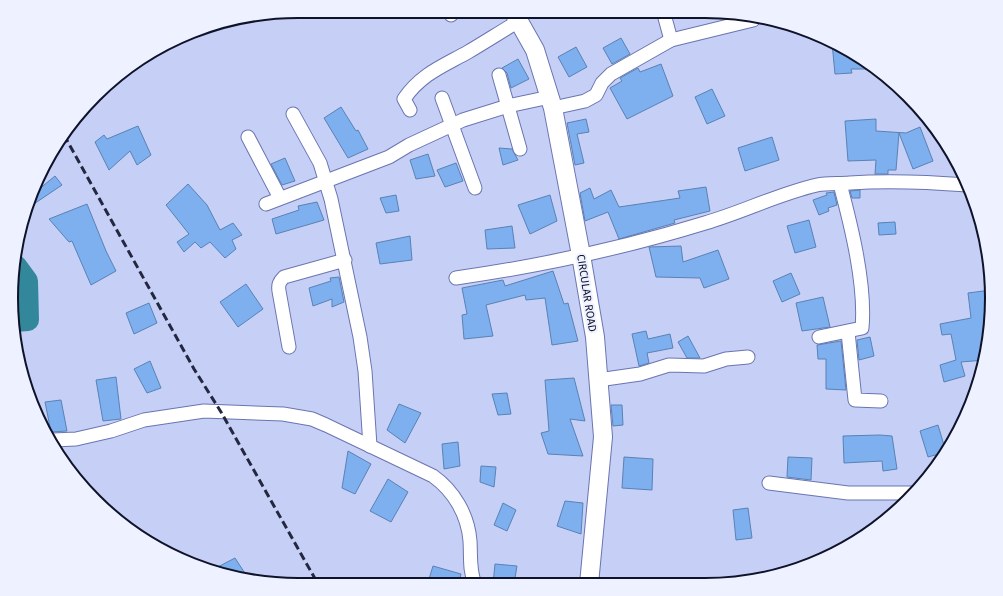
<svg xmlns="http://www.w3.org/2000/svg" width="1003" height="596" viewBox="0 0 1003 596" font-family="'Fira Sans',sans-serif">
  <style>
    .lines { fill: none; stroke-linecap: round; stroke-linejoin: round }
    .river { stroke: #33879a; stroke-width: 22 }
    .building { fill: #7eafee; stroke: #5982b5 }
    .minor-casing { stroke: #6a75b0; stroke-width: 15 }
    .secondary-casing { stroke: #6a75b0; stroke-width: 20 }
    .primary-casing { stroke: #6a75b0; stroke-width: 22 }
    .minor { stroke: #fff; stroke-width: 13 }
    .secondary { stroke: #fff; stroke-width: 18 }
    .primary { stroke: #fff; stroke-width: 20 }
    .rail { stroke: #232840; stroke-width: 3; stroke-dasharray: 8 4; stroke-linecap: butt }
    .labels { text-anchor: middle; stroke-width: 4; stroke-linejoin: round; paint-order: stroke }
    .street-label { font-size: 11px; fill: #0f132a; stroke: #eef1ff }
    .rim { fill: none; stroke: #0f132a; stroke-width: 2 }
  </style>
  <rect width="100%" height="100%" fill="#c6cff6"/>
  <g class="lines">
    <!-- river -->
    <path class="river" d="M15 321 28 320 27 281 16 266"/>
  </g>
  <!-- building -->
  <g class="building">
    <path d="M621 38 630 54 612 64 603 48Z"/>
    <path d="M832 43 865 60 876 69H851L852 73 835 74Z"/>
    <path d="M576 47 587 67 569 77 558 57Z"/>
    <path d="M518 59 529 79 511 88 507 73 502 68Z"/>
    <path d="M661 64 673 96 627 119 610 88 622 81 620 78 638 68 640 72Z"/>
    <path d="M712 89 725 116 707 124 695 97Z"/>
    <path d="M341 107 356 131 358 130 368 149 348 158 324 118Z"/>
    <path d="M586 119 589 132 577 134 584 163 575 165 567 123Z"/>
    <path d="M876 119V131L906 133 920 127 933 161 913 169 899 133 896 170H888V174H875L876 160 848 161 845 121Z"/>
    <path d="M138 126 151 155 137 165 130 151 109 170 95 142 104 135 107 139Z"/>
    <path d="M772 137 779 160 745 171 738 148Z"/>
    <path d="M499 148 512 149 518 160 503 165Z"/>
    <path d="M428 154 435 176 416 179 410 160Z"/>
    <path d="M285 158 295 181 282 185 271 164Z"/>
    <path d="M456 163 463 181 445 187 437 170Z"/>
    <path d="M55 176 62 185 25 210 32 195Z"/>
    <path d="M188 184 207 205 220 230 233 223 242 235 232 240 236 249 225 258 210 242 201 248 195 242 184 252 177 242 189 234 166 205Z"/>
    <path d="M706 187 710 211 674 220 675 223 619 239 608 212 585 221 580 193 590 188 594 199 611 190 619 207 680 198 678 191Z"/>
    <path d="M860 190V198H852L850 191Z"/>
    <path d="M834 192 837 205 828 208 829 211 819 215 813 200 827 195 826 193Z"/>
    <path d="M396 195 399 211 386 213 380 198Z"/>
    <path d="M550 195 557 221 530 234 518 205Z"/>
    <path d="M317 202 324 220 276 234 272 219 299 210 298 206Z"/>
    <path d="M87 204 106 251 116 271 91 285 72 241 69 242 49 219Z"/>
    <path d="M809 220 816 247 795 253 787 226Z"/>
    <path d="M895 222 896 234 879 235 878 223Z"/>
    <path d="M512 226 515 248 487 249 485 230Z"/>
    <path d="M410 236 412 260 380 264 376 243Z"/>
    <path d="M681 246 683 262 718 250 729 279 704 288 700 278 656 277 649 247Z"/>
    <path d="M553 271 564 304 568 303 578 341 552 345 545 298 526 300 525 295 486 305 493 336 464 339 462 315 467 314 462 288 503 280 505 286Z"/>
    <path d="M791 273 800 294 782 302 773 281Z"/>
    <path d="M339 277 344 302 332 307V299L313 306 309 288 331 281 330 278Z"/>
    <path d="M246 284 263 309 238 327 220 302Z"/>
    <path d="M991 290 992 298 985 360 961 362 965 376 944 382 940 365 956 360 951 334 942 335 940 324 971 318 968 293Z"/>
    <path d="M823 297 830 327 802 331 796 303Z"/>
    <path d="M149 303 157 323 134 334 126 313Z"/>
    <path d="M646 331 648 339 670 334 673 348 647 353 649 363 639 366 632 334Z"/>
    <path d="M688 336 700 358H687L678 342Z"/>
    <path d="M870 337 874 356 859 360 857 340Z"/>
    <path d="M841 341 846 390 826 389V359H818L817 345Z"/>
    <path d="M150 361 161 388 147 393 134 369Z"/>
    <path d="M116 377 121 419 103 421 96 380Z"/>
    <path d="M574 378 585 421 570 419 583 456 548 454 541 433 549 431 545 380Z"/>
    <path d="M507 393 511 414 498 415 492 394Z"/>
    <path d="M61 400 67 431 51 432 45 402Z"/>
    <path d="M399 404 421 413 405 443 387 430Z"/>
    <path d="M611 405H622L623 425 613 426Z"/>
    <path d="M938 425 946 452 928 457 920 431Z"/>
    <path d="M880 435 892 436 897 469 883 471 882 461 844 463 843 436Z"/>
    <path d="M458 442 460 466 444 469 442 444Z"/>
    <path d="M348 451 371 464 355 494 342 488Z"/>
    <path d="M624 457 653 459 652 490 622 488Z"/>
    <path d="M788 457 812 458 811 480 787 477Z"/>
    <path d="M481 466 496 467 494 487 480 482Z"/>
    <path d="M388 479 408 492 391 522 370 511Z"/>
    <path d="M565 501 583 503 581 534 557 526Z"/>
    <path d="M503 503 516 510 507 531 494 525Z"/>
    <path d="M748 508 752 538 736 540 733 510Z"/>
    <path d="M235 558 248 578 210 571Z"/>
    <path d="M495 564 517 566 514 584H493Z"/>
    <path d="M433 566 461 574 459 583 429 579Z"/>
  </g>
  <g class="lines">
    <defs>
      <g id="minor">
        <path d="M666 12 665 18 671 40"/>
        <path d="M451 15 455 11"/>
        <path d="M499 75 520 149"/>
        <path d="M442 98 475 188"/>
        <path d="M553 108 585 101 596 95 602 83 611 74 671 40 753 20"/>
        <path d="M410 110 404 99C421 74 443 66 468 52 485 42 502 31 519 21"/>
        <path d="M293 114 320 163 331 199 360 337 365 371 370 446"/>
        <path d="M248 137 280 198 278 194"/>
        <path d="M266 204 389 157 409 145 463 120 508 106 550 97"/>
        <path d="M456 278C540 266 624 248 705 223 743 212 778 194 817 185 827 183 839 184 850 183 890 180 929 182 968 185"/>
        <path d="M848 332 855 400 881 401"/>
        <path d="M819 337 862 328C866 285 851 225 840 184"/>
        <path d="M289 347 279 291C278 285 279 282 284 277L345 260"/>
        <path d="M598 380 640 374 669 365 704 366 726 359 748 357"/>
        <path d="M53 440 76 439 111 431 144 420 204 411 283 414 312 419 326 425 433 476C454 491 468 515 470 541 471 556 469 570 475 584"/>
        <path d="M769 483 848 493H914"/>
      </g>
      <path id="secondary" d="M513 11 535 50 553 108 581 255 595 337 603 437 589 584"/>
      <path id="primary" d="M590 582 591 584"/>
    </defs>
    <!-- minor casing -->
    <use href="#minor" class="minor-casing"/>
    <!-- secondary casing -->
    <use href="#secondary" class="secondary-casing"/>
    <!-- primary casing -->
    <use href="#primary" class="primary-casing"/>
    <!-- minor -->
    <use href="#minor" class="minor"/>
    <!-- secondary -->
    <use href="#secondary" class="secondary"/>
    <!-- primary -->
    <use href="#primary" class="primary"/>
    <!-- rail -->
    <path class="rail" d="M64 135 194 369 221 412 318 584"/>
  </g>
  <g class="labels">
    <!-- street labels -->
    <g class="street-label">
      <text transform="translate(587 293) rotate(81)" y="4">CIRCULAR ROAD</text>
    </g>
  </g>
  <!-- crop -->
  <path d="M0 0H1003V596H0ZM298 18H705A280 280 0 0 1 985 298V298A280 280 0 0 1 705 578H298A280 280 0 0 1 18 298V298A280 280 0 0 1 298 18Z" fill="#eef1ff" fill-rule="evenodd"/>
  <path class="rim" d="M298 18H705A280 280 0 0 1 985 298V298A280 280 0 0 1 705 578H298A280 280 0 0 1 18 298V298A280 280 0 0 1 298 18Z"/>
</svg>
